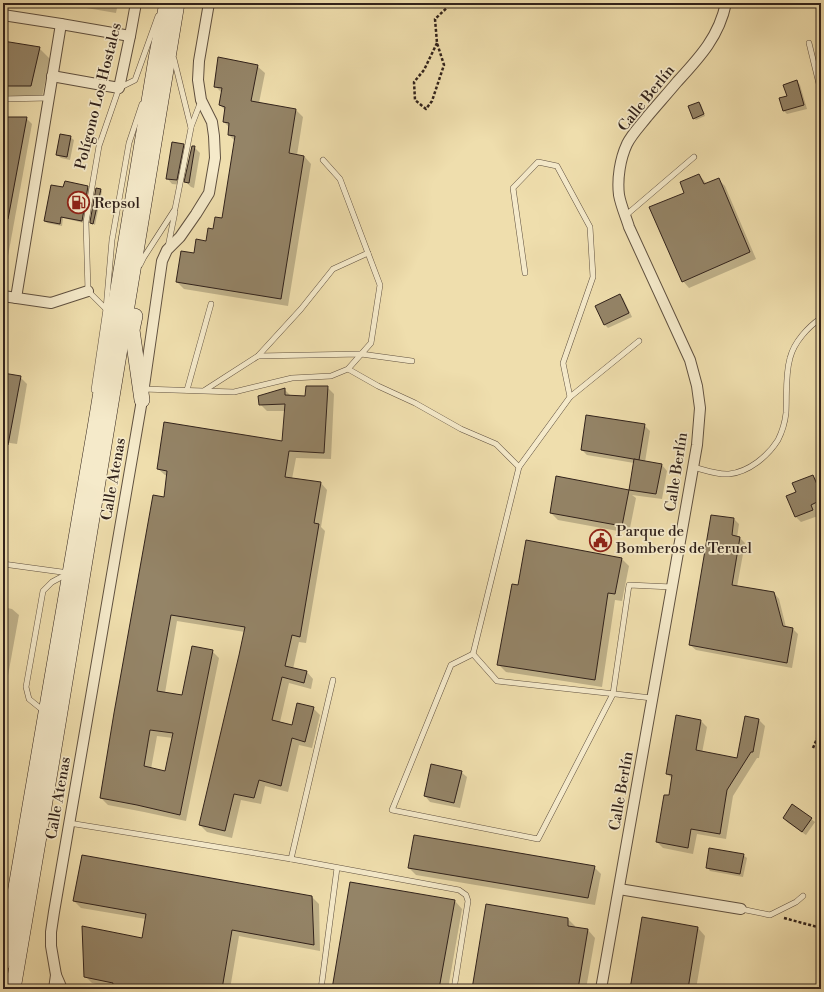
<svg xmlns="http://www.w3.org/2000/svg" width="824" height="992" viewBox="0 0 824 992" font-family="'Libre Bodoni',serif">
  <style>
    .shadow { fill: #0003; fill-rule: evenodd }
    .building { fill: #948467; stroke: #31221b; fill-rule: evenodd }
    .lines { fill: none; stroke-linecap: round; stroke-linejoin: round }
    .service-casing { stroke: #605140; stroke-width: 6 }
    .minor-casing { stroke: #605140; stroke-width: 12 }
    .secondary-casing { stroke: #31221b; stroke-width: 16 }
    .path { stroke: #31221b; stroke-width: 2.5; stroke-dasharray: 3 2; stroke-linecap: butt }
    .service { stroke: #f5eaca; stroke-width: 5 }
    .minor { stroke: #f5eaca; stroke-width: 10 }
    .secondary { stroke: #f5eaca; stroke-width: 15 }
    .labels { text-anchor: middle; stroke-width: 3.5; stroke-linejoin: round; paint-order: stroke }
    .street-label { font-size: 15px; fill: #31221b; stroke: #f5eaca }
    .poi-label { font-size: 15px; fill: #31221b; stroke: #f5eaca; text-anchor: start }
  </style>
  <rect width="100%" height="100%" fill="#efdead"/>
  <filter id="stains"><feTurbulence type="fractalNoise" baseFrequency=".005" numOctaves="4"/><feColorMatrix values="0 0 0 0 .2 0 0 0 0 .09 0 0 0 0 .02 0 0 0 .5 -.17"/></filter>
  <radialGradient id="worn" r=".72"><stop offset=".6" stop-color="#630" stop-opacity="0"/><stop offset="1" stop-color="#630" stop-opacity=".3"/></radialGradient>
  <!-- shadow -->
  <g class="shadow">
    <path d="M57 3H118L116 13Z"/>
    <path d="M3 42 39 48 50 59 42 97 3 96Z"/>
    <path d="M257 66 265 73 259 103 296 110 303 117 297 155 304 156 311 164 288 306 184 289 177 282 194 254 207 242 214 230 222 219 235 141 229 135 230 128 224 122 226 111 220 105 222 93 215 86Z"/>
    <path d="M797 81 800 85 807 109 787 114 784 111 788 97Z"/>
    <path d="M699 103 701 104 705 116 696 120 694 118Z"/>
    <path d="M3 118H26L32 124 4 278H3Z"/>
    <path d="M70 137 74 140 70 160 61 158 57 155Z"/>
    <path d="M183 145 189 151 182 185 172 184 167 178Z"/>
    <path d="M194 147 200 153 194 188 191 187 186 182Z"/>
    <path d="M699 175 707 184 718 179 725 186 756 259 689 288 683 281 686 193Z"/>
    <path d="M88 187 90 189 84 223 63 218 62 226 47 223 45 221 64 188Z"/>
    <path d="M100 190 102 191 95 225 91 223Z"/>
    <path d="M619 295 623 298 632 317 608 328 605 325 596 306Z"/>
    <path d="M3 374 20 377 27 384 17 444 3 442Z"/>
    <path d="M327 387 334 394 331 459 296 458 292 479 321 483 327 490 321 527 325 531 306 643 299 642 293 669 307 672 313 679 311 689 289 683 280 722 293 726 313 708 320 715 312 748 299 745 288 792 265 786 261 804 241 800 232 838 207 832 200 825 245 632 177 621 165 693 182 696 212 651 219 658 186 821 144 812 108 805 101 798 164 498 167 476 165 475 158 469 283 442 286 411H267L260 404 284 389 291 396 306 397ZM157 736 173 738 166 772 151 769Z"/>
    <path d="M644 425 650 431 645 462 662 465 667 471 662 499 632 495 636 498 629 533 558 520 551 513 557 478 630 491 634 463 587 455 582 450Z"/>
    <path d="M813 476 818 481 821 488V508L816 510 818 516 801 522 796 517 787 497 797 492Z"/>
    <path d="M734 519 739 524 737 538H740L745 543 737 587 774 593 779 599 786 627 793 629 798 634 792 668 696 650 690 645Z"/>
    <path d="M622 559 629 566 622 601 615 600 602 687 506 672 498 664 519 586Z"/>
    <path d="M3 607 12 609 19 615 5 692 3 691Z"/>
    <path d="M745 717 759 720 765 726 759 758H757L733 796 726 839 697 834 693 854 663 848 657 842 670 797 673 779 667 774 701 721 707 727 702 753 738 760Z"/>
    <path d="M461 772 467 777 460 808 430 802 425 796Z"/>
    <path d="M784 818 811 819 815 822 806 835 787 822Z"/>
    <path d="M743 855 747 858 743 877 710 871 707 867Z"/>
    <path d="M594 867 601 874 595 905 416 875 409 868Z"/>
    <path d="M312 897 319 904 320 951 239 936 230 989H113V988L92 983 85 976 142 939 146 919 81 908 74 901Z"/>
    <path d="M455 901 462 909 448 989H333Z"/>
    <path d="M568 919 575 926V928L588 930 595 938 586 989H473Z"/>
    <path d="M698 928 705 936 696 989H631Z"/>
  </g>
  <!-- building -->
  <g class="building">
    <path d="M3 41 40 47 31 86H3Z"/>
    <path d="M218 57 258 65 251 101 296 109 289 153 304 156 281 299 176 282 181 251 194 253 196 239 206 241 208 228 213 229 215 217 222 218 235 136 228 135 229 123 223 122 225 107 219 105 222 88 214 87Z"/>
    <path d="M797 80 804 105 783 111 779 98 787 96 783 85Z"/>
    <path d="M699 102 704 114 693 119 688 106Z"/>
    <path d="M3 117H27L8 219 3 218Z"/>
    <path d="M60 134 71 136 67 157 56 155Z"/>
    <path d="M172 142 184 144 177 180 166 179Z"/>
    <path d="M192 146H195L189 183 184 182Z"/>
    <path d="M699 174 704 184 719 178 750 252 682 282 649 207 684 193 680 182Z"/>
    <path d="M65 181 88 186 82 221 61 217 60 224 44 221 51 185 63 187Z"/>
    <path d="M96 188 101 189 93 224 90 223V222Z"/>
    <path d="M620 294 629 313 604 325 595 306Z"/>
    <path d="M3 373 21 376 8 445H3Z"/>
    <path d="M306 386H328L324 453 289 451 285 477 321 482 314 523 319 524 300 637 292 635 285 666 307 671 304 683 282 677 272 720 292 725 297 703 314 707 305 742 292 738 281 786 259 780 254 798 234 794 225 831 199 825 239 655 245 627 171 615 157 691 182 695 192 646 213 650 180 815 137 805 100 798 114 713 153 495 164 497 167 471 157 469 164 422 282 441 285 404 259 405 258 396 285 388V395L305 396ZM150 730 173 733 165 771 144 766Z"/>
    <path d="M586 415 645 424 639 460 581 450Z"/>
    <path d="M634 459 662 464 656 494 629 490Z"/>
    <path d="M813 475 821 494V500L811 505 813 510 795 517 786 496 796 492 792 483Z"/>
    <path d="M556 476 629 490 622 526 550 513Z"/>
    <path d="M711 515 734 518 732 535 740 537 732 585 774 592 783 626 793 628 787 663 689 645Z"/>
    <path d="M526 540 622 558 615 594 608 593 595 680 497 665 512 584 518 585Z"/>
    <path d="M676 715 701 720 696 750 737 758 745 716 759 719 753 752H751L727 790 720 834 691 829 688 848 656 842 664 795H669L672 775 666 774Z"/>
    <path d="M431 764 462 771 454 803 424 796Z"/>
    <path d="M792 804 812 818 802 832 783 818Z"/>
    <path d="M414 835 595 866 588 898 408 868Z"/>
    <path d="M709 848 744 854 740 874 706 868Z"/>
    <path d="M82 855 312 896 314 945 232 930 222 989H112L113 983 84 977 82 926 142 938 146 914 73 901Z"/>
    <path d="M350 882 455 900 439 989H332Z"/>
    <path d="M486 904 568 918V926L588 929 578 989H472Z"/>
    <path d="M642 917 698 927 688 989H630Z"/>
  </g>
  <g class="lines">
    <defs>
      <g id="service">
        <path d="M809 43 821 92"/>
        <path d="M3 99 48 98"/>
        <path d="M191 127 201 101"/>
        <path d="M625 216 694 157"/>
        <path d="M168 247 175 212"/>
        <path d="M140 265 144 257 175 209 191 128 174 59"/>
        <path d="M525 273 513 188 538 162 557 166 590 227 593 277 563 363 570 397"/>
        <path d="M106 309 88 291 86 222 99 146 119 88 135 80 158 16"/>
        <path d="M639 341 570 397 519 467 473 654 497 681 652 698"/>
        <path d="M258 356 301 309 333 269 368 253"/>
        <path d="M348 369 378 386 415 403 461 429 496 444 519 467"/>
        <path d="M143 389 234 392 292 378 331 376 348 369 371 343 380 285 340 179 323 160"/>
        <path d="M94 390 106 309 112 240 129 143 142 104"/>
        <path d="M187 390 211 304"/>
        <path d="M205 390 258 356 361 354 412 361"/>
        <path d="M693 467C705 470 717 475 729 474 749 472 768 456 778 440 782 432 785 422 786 413 787 395 785 376 790 358 794 342 808 327 821 318"/>
        <path d="M3 564 69 573"/>
        <path d="M473 654 451 665 392 810 538 839 613 694 629 585 672 587"/>
        <path d="M45 712 29 699 26 687 43 591 52 582 67 574"/>
        <path d="M69 823 291 859 459 890 466 895 468 901 454 989"/>
        <path d="M291 859 333 680"/>
        <path d="M741 909 770 915 796 902 803 896"/>
        <path d="M321 989 337 868"/>
      </g>
      <g id="minor">
        <path d="M3 15 61 24 130 36"/>
        <path d="M52 76 119 88 130 36 136 3"/>
        <path d="M3 296 51 303 88 291"/>
        <path d="M16 298 61 24"/>
        <path d="M619 889 741 909"/>
        <path d="M56 975 51 946V932L54 912 142 400 162 261 167 250 180 237 196 214 209 193 215 158 214 136 212 122 201 100 198 80 199 61 209 3"/>
        <path d="M54 989 56 975 62 989"/>
        <path d="M601 989 697 445 700 408 697 386 690 360 629 227C626 217 621 206 619 195 617 179 620 159 627 144 632 134 640 126 647 117 657 105 667 94 677 82 699 58 719 37 726 3"/>
      </g>
      <g id="secondary">
        <path d="M135 316 132 330 142 400"/>
        <path d="M3 963 95 428 156 59 167 3"/>
        <path d="M13 989 52 760 177 3"/>
      </g>
    </defs>
    <!-- service casing -->
    <use href="#service" class="service-casing"/>
    <!-- minor casing -->
    <use href="#minor" class="minor-casing"/>
    <!-- secondary casing -->
    <use href="#secondary" class="secondary-casing"/>
    <!-- path -->
    <g class="path">
      <path d="M437 43 424 70 414 82 415 100 426 109 432 101 444 65 437 43 435 19 452 3"/>
      <path d="M813 748 821 729"/>
      <path d="M784 918 821 928"/>
    </g>
    <!-- service -->
    <use href="#service" class="service"/>
    <!-- minor -->
    <use href="#minor" class="minor"/>
    <!-- secondary -->
    <use href="#secondary" class="secondary"/>
  </g>
  <!-- icons -->
  <defs>
    <symbol id="fuel-ring" viewBox="-11 -11 22 22"><circle r="9.5" fill="#f5eaca" stroke="#8f2418" stroke-width="1.5"/><path d="M-5.5-6h7V0h2V4h1.3V-2.5L3-4.5l.8-.8L6-3V5H2.5V1h-1V6h-7ZM-4.2-4.7v3.2H.2V-4.7Z" fill="#8f2418"/></symbol>
    <symbol id="civic-ring" viewBox="-11 -11 22 22"><circle r="9.5" fill="#f5eaca" stroke="#8f2418" stroke-width="1.5"/><path d="M-.6-6.5H3V-4.5H.6V-3L4-1V1h2V6H-6V1h2V-1L-.6-3ZM-1.2 2.5V6h2.4V2.5Z" fill="#8f2418"/></symbol>
  </defs>
  <g fill-rule="evenodd">
    <use href="#fuel-ring" x="66" y="190" width="25" height="25"/>
    <use href="#civic-ring" x="588" y="528" width="25" height="25"/>
  </g>
  <g class="labels">
    <!-- street labels -->
    <g class="street-label">
      <text transform="translate(98 96) rotate(-76)" y="5">Polígono Los Hostales</text>
      <text transform="translate(646 98) rotate(-51)" y="5">Calle Berlín</text>
      <text transform="translate(676 472) rotate(-81)" y="5">Calle Berlín</text>
      <text transform="translate(113 479) rotate(-80)" y="5">Calle Atenas</text>
      <text transform="translate(621 791) rotate(-80)" y="5">Calle Berlín</text>
      <text transform="translate(58 798) rotate(-80)" y="5">Calle Atenas</text>
    </g>
    <!-- poi labels -->
    <g class="poi-label">
      <text x="94" y="208">Repsol</text>
      <text x="616" y="536">Parque de<tspan x="616" dy="17">Bomberos de Teruel</tspan></text>
    </g>
  </g>
  <!-- margin -->
  <rect width="824" height="992" fill="none" stroke="#efdead" stroke-width="16"/>
  <rect x="4" y="4" width="816" height="984" fill="none" stroke="#31221b" stroke-width="2"/>
  <rect x="8" y="8" width="808" height="976" fill="none" stroke="#31221b"/>
  <rect width="100%" height="100%" filter="url(#stains)"/>
  <rect width="100%" height="100%" fill="url(#worn)"/>
</svg>
